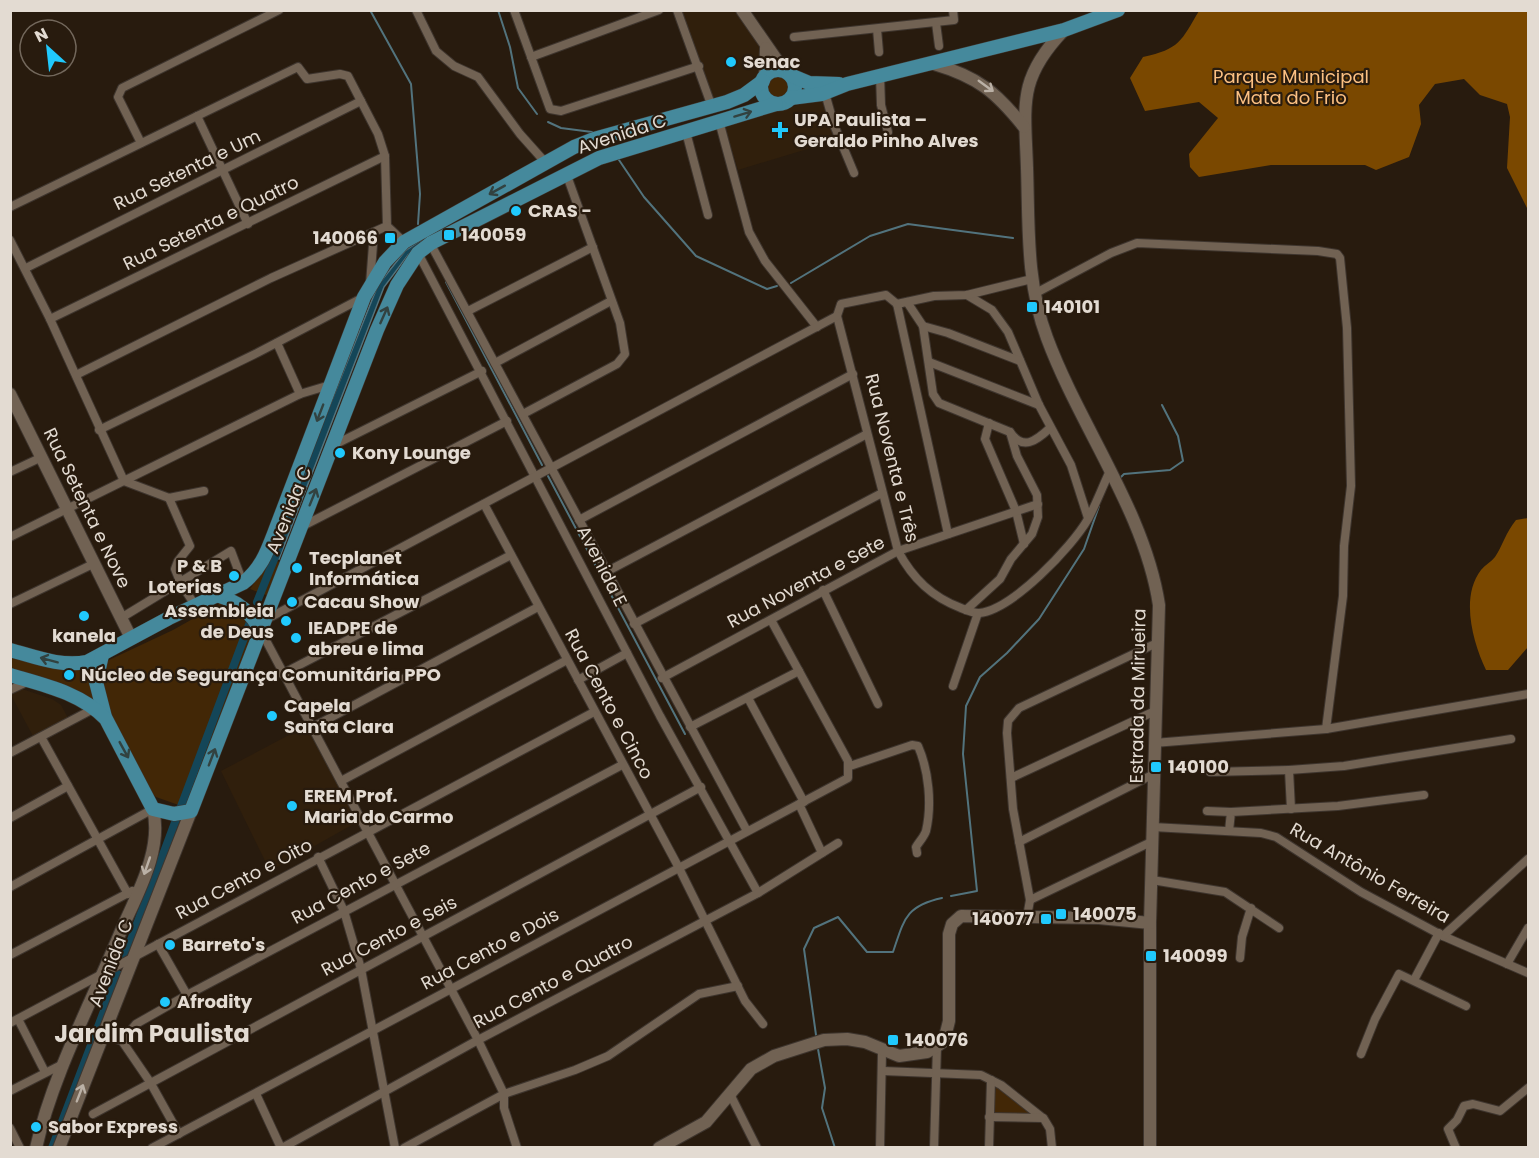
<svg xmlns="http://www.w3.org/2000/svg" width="1539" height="1158" viewBox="0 0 1539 1158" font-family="Poppins,sans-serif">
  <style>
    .built { fill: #301f0c }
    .green { fill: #422706 }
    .forest { fill: #7a4800 }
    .water { fill: #144658; stroke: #52737d; stroke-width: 1.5 }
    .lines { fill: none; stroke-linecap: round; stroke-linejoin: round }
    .stream { stroke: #52737d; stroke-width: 2 }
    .canal { stroke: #144658; stroke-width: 8 }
    .street-casing { stroke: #3e352e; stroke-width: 10 }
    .secondary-casing { stroke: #3e352e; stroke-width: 14 }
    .primary-casing { stroke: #3e352e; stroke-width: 15 }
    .street { stroke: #716253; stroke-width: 8 }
    .secondary { stroke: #716253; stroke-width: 12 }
    .primary { stroke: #45899c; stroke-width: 14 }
    .oneway { stroke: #bbb1a6 }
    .oneway2 { stroke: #324240 }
    .poi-dot { fill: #20c9fd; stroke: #281b0e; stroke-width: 2 }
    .labels { text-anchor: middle; stroke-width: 4.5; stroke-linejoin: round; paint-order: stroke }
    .poi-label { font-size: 18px; font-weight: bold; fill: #e3dbd2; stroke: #281b0e; text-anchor: start }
    .park-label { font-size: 18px; fill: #fcc082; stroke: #281b0e }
    .street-label { font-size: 18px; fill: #e3dbd2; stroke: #281b0e }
    .district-label { font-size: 24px; font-weight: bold; fill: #e3dbd2; stroke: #281b0e }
  </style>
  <rect width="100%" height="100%" fill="#281b0e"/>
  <!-- built -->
  <g class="built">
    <path d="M681 11H737L760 44 761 79 714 102Z"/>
    <path d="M823 98 837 140 738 170 724 125Z"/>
    <path d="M22 689 52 699 61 705 68 718 33 736 11 695Z"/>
    <path d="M306 726 359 821 270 871 221 771Z"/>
  </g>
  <!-- green -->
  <g class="green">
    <circle cx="777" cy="87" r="13"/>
    <path d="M271 559 282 563 269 596 250 589Z"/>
    <path d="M221 603C240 611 247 617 250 638L187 808 156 797 144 785 93 697V703L11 672 10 654 80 668 89 673 91 680 109 660 173 630Z"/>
    <path d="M996 1085 1034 1116 993 1114Z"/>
  </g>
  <!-- forest -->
  <g class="forest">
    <path d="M1199 11H1528V210L1507 168 1510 117 1507 104 1480 95 1464 79 1435 84 1419 105 1421 124 1409 157 1376 170 1365 165H1271L1199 177 1190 167 1189 154 1218 118 1199 102 1145 111 1130 78 1143 57C1180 49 1181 41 1199 11Z"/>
    <path d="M1528 518V647L1508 670H1486C1473 643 1460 597 1481 570 1485 565 1491 562 1495 557 1502 547 1506 532 1516 520Z"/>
  </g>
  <!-- water -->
  <path class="water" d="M421 240 422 244 408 255 384 287 279 559 270 555 378 285 405 251Z"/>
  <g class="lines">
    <!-- stream -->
    <g class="stream">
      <path d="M370 10 411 84 420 194 418 224"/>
      <path d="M498 10 510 47 518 88 537 114"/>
      <path d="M548 122 561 128 592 132"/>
      <path d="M619 160 644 197 696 256 767 289 777 286"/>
      <path d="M446 282 542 465"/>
      <path d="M791 283 870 236 908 224 1013 238"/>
      <path d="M548 476 685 734"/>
      <path d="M1120 478 1124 474 1170 470 1183 461 1178 436 1162 405"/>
      <path d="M951 896 977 891 963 754 966 706 980 677 1007 653 1039 619 1084 549 1099 506"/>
      <path d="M816 1035 804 949 814 928 838 917 867 952H893C904 920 905 906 942 898"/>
      <path d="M818 1049 825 1088 822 1108 835 1148"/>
    </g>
    <!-- canal -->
    <g class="canal">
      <path d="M257 602 279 547"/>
      <path d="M125 956 253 614"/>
      <path d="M52 1148 118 974"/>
    </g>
    <defs>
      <g id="street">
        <path d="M416 10 436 51 454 66 478 77 520 134 545 162"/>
        <path d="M514 10 550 109 561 111 699 66"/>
        <path d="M677 10 712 107"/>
        <path d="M936 23 939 46"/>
        <path d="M877 29 879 52"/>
        <path d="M794 37 954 20 953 10"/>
        <path d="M531 57 659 10"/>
        <path d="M880 75 881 105 888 132"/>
        <path d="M825 93 834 125 854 173"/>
        <path d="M197 116 248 224"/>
        <path d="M719 121 749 232 765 261 817 327"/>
        <path d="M686 132 708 215"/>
        <path d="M141 143 118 97 122 88 279 10"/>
        <path d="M10 207 298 67 307 79 340 74 348 76 378 134 385 156 387 226 404 242"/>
        <path d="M10 240 50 319 124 481 169 498 204 491"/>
        <path d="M429 241 747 831"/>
        <path d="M418 253 660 716 758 893"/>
        <path d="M26 268 361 101"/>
        <path d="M370 284 374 232"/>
        <path d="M1034 294 1111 253 1137 243 1318 251 1337 254 1340 258 1347 328 1351 486 1344 546 1343 596 1326 729"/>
        <path d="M967 295 992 310 1008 332 1039 405 1071 465 1088 518"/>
        <path d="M907 302 923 326 948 333 1020 361"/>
        <path d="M897 304 886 295 841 304 837 316 898 551C913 579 932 597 961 608 966 610 973 613 979 613 1012 610 1072 547 1088 519 1096 504 1102 488 1109 473"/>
        <path d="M897 304 948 534"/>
        <path d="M897 304 934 296 967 295 1032 279"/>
        <path d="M468 311 593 247"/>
        <path d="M50 319 385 156"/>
        <path d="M923 326 933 394 939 403 1010 432C1023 451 1036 441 1050 428"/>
        <path d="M277 343 300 394"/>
        <path d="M929 362 1039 405"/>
        <path d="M495 363 611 301"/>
        <path d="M76 375 271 278 387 226"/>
        <path d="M523 414 617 364 625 354 620 323 566 173"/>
        <path d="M989 423 985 439 1016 511 1024 544"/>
        <path d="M99 430 257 353 364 297"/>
        <path d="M334 445 482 371"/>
        <path d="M10 472 42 457"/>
        <path d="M169 498 190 546 178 561 175 569 181 584 195 605"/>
        <path d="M484 504 679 868 745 1001 763 1024"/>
        <path d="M579 520 853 374"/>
        <path d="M301 527 507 421"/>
        <path d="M10 537 300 394 330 385"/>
        <path d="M606 572 867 434"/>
        <path d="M823 590 878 704"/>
        <path d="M10 604 93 564"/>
        <path d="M966 610 1000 579 1011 559 1032 534 1038 517 1037 495 1017 456 1010 432"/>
        <path d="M121 618 231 551 243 583"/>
        <path d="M265 620 837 316"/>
        <path d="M634 624 882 493"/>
        <path d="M261 631 478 1040 504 1094V1108L517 1148"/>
        <path d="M282 674 511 555"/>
        <path d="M662 678 898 551 1038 504"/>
        <path d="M578 680 627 653"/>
        <path d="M953 686 978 613"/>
        <path d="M10 690 29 681"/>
        <path d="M748 698 804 802"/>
        <path d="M313 727 538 607"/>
        <path d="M690 727 799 671"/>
        <path d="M41 737 128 894"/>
        <path d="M1154 743 1326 729 1528 694"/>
        <path d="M10 753 95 708"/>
        <path d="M850 766 912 745 918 746C929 771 932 805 926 831 924 837 919 842 916 847L917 853"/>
        <path d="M1210 772 1289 770"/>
        <path d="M1011 778 1155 711"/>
        <path d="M341 781 567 660"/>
        <path d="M799 804 822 853"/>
        <path d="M1291 809 1289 770 1344 766 1511 739"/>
        <path d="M1207 811 1231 812"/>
        <path d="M10 818 68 786"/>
        <path d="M1153 827 1261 833 1276 837 1361 892 1443 936 1528 973"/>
        <path d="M1229 831 1231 812 1338 806 1424 795"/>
        <path d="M1019 842 1154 774"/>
        <path d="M318 857 344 911 361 969 395 1148"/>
        <path d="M1152 880 1225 892 1279 928"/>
        <path d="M10 887 153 809"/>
        <path d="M1030 900 1153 841"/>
        <path d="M1027 917 1030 900 1013 809 1007 733 1008 721 1019 708 1159 642"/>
        <path d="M1443 936 1528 859"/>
        <path d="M158 944 187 995"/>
        <path d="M10 955 132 891"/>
        <path d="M1240 958 1242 937 1251 908"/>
        <path d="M1507 964 1528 928"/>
        <path d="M1414 980 1439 933"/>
        <path d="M18 1019 45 1072"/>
        <path d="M10 1023 594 712"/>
        <path d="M103 1035 122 1041 150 1082 179 1134"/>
        <path d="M122 1041 136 1024 187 995 622 765"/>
        <path d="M1361 1054 1375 1019 1399 974 1466 1006"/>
        <path d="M883 1071 981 1075 1001 1085 1044 1119 1050 1129 1052 1148"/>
        <path d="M10 1091 65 1063"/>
        <path d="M256 1094 281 1148"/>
        <path d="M730 1094 757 1148"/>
        <path d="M93 1114 701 787"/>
        <path d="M989 1117 1043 1118"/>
        <path d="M10 1128 20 1148"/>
        <path d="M152 1148 848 778V761L771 620"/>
        <path d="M282 1148 478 1040 758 893 838 843"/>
        <path d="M404 1148 504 1094 575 1070 608 1056 699 994 738 986"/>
        <path d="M880 1148 882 1052"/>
        <path d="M934 1148 937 1046"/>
        <path d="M989 1148 991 1080"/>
        <path d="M1456 1148 1448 1129 1457 1120 1464 1106 1473 1104 1500 1111 1528 1088"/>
      </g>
      <g id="secondary">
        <path d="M742 10 785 72"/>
        <path d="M1064 30C1017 79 1025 105 1027 168 1029 226 1026 283 1047 338 1080 427 1145 512 1159 605L1150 923V1148"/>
        <path d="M934 64C978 77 996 92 1024 127"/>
        <path d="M765 78 766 48"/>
        <path d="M10 394 131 638"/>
        <path d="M36 1148C52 1076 93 999 121 931 137 894 163 850 153 809"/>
        <path d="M59 1148 191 811"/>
        <path d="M659 1148 706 1122 751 1069 774 1056 824 1040 847 1039 865 1042 899 1056 927 1052 937 1046 944 1041 949 1021V934L952 924 961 916 1099 918 1150 923"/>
      </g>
      <g id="primary">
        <circle cx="778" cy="87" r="17"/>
        <path d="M790 75 809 83 839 84"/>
        <path d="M791 98 822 94 847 84 1064 30 1118 10"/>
        <path d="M217 595C236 601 251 611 260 630"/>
        <path d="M10 650C36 657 60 667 87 662L169 618 243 583C261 569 267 552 275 531L364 297 385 262 404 242 574 147 594 139 727 102 744 95 763 81"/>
        <path d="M102 655 96 682 105 717"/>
        <path d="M10 675C44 685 81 693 106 719L153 809 174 814 191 811 377 330 397 285 418 253 431 243 599 158 776 104"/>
      </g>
    </defs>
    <!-- street casing -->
    <use href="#street" class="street-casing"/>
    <!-- secondary casing -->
    <use href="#secondary" class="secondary-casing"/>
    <!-- primary casing -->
    <use href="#primary" class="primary-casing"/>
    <!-- street -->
    <use href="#street" class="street"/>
    <!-- secondary -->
    <use href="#secondary" class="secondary"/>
    <!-- primary -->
    <use href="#primary" class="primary"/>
  </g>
  <!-- one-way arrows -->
  <defs><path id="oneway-shaft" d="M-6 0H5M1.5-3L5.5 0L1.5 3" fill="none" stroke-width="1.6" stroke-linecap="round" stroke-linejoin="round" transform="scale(1.5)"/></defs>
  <g class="oneway">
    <use href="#oneway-shaft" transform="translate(986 86) rotate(36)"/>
    <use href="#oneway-shaft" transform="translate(147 866) rotate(109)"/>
    <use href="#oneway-shaft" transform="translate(80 1093) rotate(-69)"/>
  </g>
  <g class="oneway2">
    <use href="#oneway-shaft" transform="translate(743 114) rotate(-17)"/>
    <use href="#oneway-shaft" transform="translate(497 190) rotate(151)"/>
    <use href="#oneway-shaft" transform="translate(384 315) rotate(-66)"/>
    <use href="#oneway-shaft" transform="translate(320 413) rotate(111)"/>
    <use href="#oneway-shaft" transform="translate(313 497) rotate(-68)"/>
    <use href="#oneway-shaft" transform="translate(49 660) rotate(-165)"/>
    <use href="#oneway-shaft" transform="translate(124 750) rotate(61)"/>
    <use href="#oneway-shaft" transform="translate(212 757) rotate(-69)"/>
  </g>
  <!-- markers -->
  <g class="poi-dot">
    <circle cx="731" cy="62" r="6"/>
    <path d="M777 121h6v6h6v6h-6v6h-6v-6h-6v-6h6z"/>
    <circle cx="516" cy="211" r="6"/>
    <rect x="443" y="229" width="12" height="12" rx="3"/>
    <rect x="384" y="232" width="12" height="12" rx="3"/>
    <rect x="1026" y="301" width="12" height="12" rx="3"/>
    <circle cx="340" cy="453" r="6"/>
    <circle cx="297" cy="568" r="6"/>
    <circle cx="234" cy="576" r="6"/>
    <circle cx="292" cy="602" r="6"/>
    <circle cx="84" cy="616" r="6"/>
    <circle cx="286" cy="621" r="6"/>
    <circle cx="296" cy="638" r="6"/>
    <circle cx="69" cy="675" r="6"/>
    <circle cx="272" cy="716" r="6"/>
    <rect x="1150" y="761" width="12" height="12" rx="3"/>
    <circle cx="292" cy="806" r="6"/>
    <rect x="1055" y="908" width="12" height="12" rx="3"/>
    <rect x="1040" y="913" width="12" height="12" rx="3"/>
    <circle cx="170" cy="945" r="6"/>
    <rect x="1145" y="950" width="12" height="12" rx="3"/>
    <circle cx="165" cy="1002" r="6"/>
    <rect x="887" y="1034" width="12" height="12" rx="3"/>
    <circle cx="36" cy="1127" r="6"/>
  </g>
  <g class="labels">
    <!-- poi labels -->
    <g class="poi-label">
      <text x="743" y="68">Senac</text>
      <text x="794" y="126">UPA Paulista –<tspan x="794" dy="21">Geraldo Pinho Alves</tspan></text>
      <text x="528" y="217">CRAS -</text>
      <text x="461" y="241">140059</text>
      <text x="378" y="244" text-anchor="end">140066</text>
      <text x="1044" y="313">140101</text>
      <text x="352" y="459">Kony Lounge</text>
      <text x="309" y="564">Tecplanet<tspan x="309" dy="21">Informática</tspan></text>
      <text x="222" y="572" text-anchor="end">P &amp; B<tspan x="222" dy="21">Loterias</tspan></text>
      <text x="304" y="608">Cacau Show</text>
      <text x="274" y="617" text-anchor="end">Assembleia<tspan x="274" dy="21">de Deus</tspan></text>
      <text x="308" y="634">IEADPE de<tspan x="308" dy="21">abreu e lima</tspan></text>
      <text x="84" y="642" text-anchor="middle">kanela</text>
      <text x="81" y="681">Núcleo de Segurança Comunitária PPO</text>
      <text x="284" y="712">Capela<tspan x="284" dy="21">Santa Clara</tspan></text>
      <text x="1168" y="773">140100</text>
      <text x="304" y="802">EREM Prof.<tspan x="304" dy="21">Maria do Carmo</tspan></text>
      <text x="1073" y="920">140075</text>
      <text x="1034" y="925" text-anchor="end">140077</text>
      <text x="182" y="951">Barreto's</text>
      <text x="1163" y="962">140099</text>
      <text x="177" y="1008">Afrodity</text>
      <text x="905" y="1046">140076</text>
      <text x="48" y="1133">Sabor Express</text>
    </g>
    <!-- park labels -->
    <g class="park-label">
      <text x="1291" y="83">Parque Municipal<tspan x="1291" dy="21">Mata do Frio</tspan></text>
    </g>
    <!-- street labels -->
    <g class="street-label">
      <text transform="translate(622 134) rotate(-18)" y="6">Avenida C</text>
      <text transform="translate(187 170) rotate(-26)" y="6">Rua Setenta e Um</text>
      <text transform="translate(211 223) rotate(-26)" y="6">Rua Setenta e Quatro</text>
      <text transform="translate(892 458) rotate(76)" y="6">Rua Noventa e Três</text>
      <text transform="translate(87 508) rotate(64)" y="6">Rua Setenta e Nove</text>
      <text transform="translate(289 510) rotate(-68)" y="6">Avenida C</text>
      <text transform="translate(602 566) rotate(63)" y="6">Avenida E</text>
      <text transform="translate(806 582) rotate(-28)" y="6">Rua Noventa e Sete</text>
      <text transform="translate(1138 696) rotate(-89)" y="6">Estrada da Mirueira</text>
      <text transform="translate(609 704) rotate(62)" y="6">Rua Cento e Cinco</text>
      <text transform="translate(1370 873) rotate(30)" y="6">Rua Antônio Ferreira</text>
      <text transform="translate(244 879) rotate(-28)" y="6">Rua Cento e Oito</text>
      <text transform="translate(361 883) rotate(-28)" y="6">Rua Cento e Sete</text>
      <text transform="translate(389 936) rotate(-28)" y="6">Rua Cento e Seis</text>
      <text transform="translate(490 949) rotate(-28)" y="6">Rua Cento e Dois</text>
      <text transform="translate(111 963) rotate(-69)" y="6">Avenida C</text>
      <text transform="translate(553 982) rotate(-28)" y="6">Rua Cento e Quatro</text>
    </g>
    <!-- district labels -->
    <g class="district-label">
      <text x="152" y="1042">Jardim Paulista</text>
    </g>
  </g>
  <!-- border -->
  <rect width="1539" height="1158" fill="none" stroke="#e3dbd2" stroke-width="24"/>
  <!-- north arrow -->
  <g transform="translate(48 48) rotate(333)"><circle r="28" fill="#281b0e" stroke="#73685c" stroke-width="1.5"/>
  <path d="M0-4.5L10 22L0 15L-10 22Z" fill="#20c9fd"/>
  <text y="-9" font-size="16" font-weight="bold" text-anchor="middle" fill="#e3dbd2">N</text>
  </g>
</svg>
